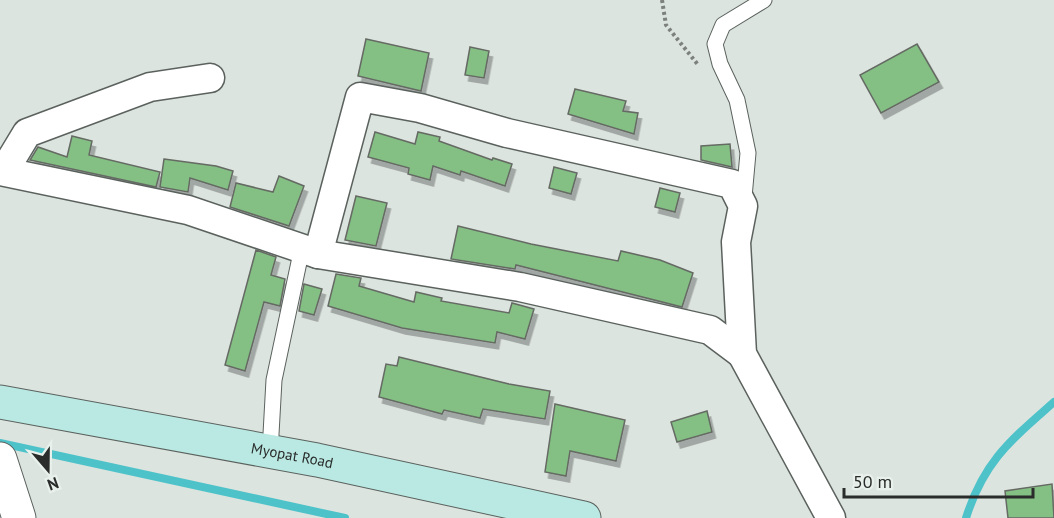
<svg xmlns="http://www.w3.org/2000/svg" width="1054" height="518" viewBox="0 0 1054 518" font-family="'PT Sans',sans-serif">
  <style>
    .lines { fill: none; stroke-linecap: round; stroke-linejoin: round }
    .stream { stroke: #4ec2c9; stroke-width: 8 }
    .building { fill: #84bf84; stroke: #656a64; stroke-width: 1.5; filter: url(#shadow) }
    .service-casing { stroke: #5b625e; stroke-width: 17 }
    .minor-casing { stroke: #5b625e; stroke-width: 31 }
    .tertiary-casing { stroke: #5b625e; stroke-width: 35 }
    .secondary-casing { stroke: #5b625e; stroke-width: 35 }
    .path { stroke: #7c817e; stroke-width: 4; stroke-dasharray: 3 3; stroke-linecap: butt }
    .service { stroke: #fff; stroke-width: 15 }
    .minor { stroke: #fff; stroke-width: 28 }
    .tertiary { stroke: #fff; stroke-width: 33 }
    .secondary { stroke: #bae9e3; stroke-width: 33 }
    .labels { text-anchor: middle; stroke-width: 4.5; stroke-linejoin: round; paint-order: stroke }
    .street-label { font-size: 15px; fill: #292c2a; stroke: #e9f1ec }
  </style>
  <defs>
    <filter id="shadow"><feDropShadow dx="3.5" dy="6" stdDeviation="0" flood-color="#0004"/></filter>
  </defs>
  <rect width="100%" height="100%" fill="#dce4df"/>
  <g class="lines">
    <!-- stream -->
    <g class="stream">
      <path d="M0 443 345 518"/>
      <path d="M966 518C984 461 1011 440 1054 402"/>
    </g>
  </g>
  <!-- building -->
  <g class="building">
    <path d="M366 39 429 53 421 91 358 76Z"/>
    <path d="M917 44 939 82 881 113 860 75Z"/>
    <path d="M470 47 489 51 484 78 465 75Z"/>
    <path d="M575 89 626 101 623 111 638 113 634 134 568 114Z"/>
    <path d="M375 132 415 144 418 132 440 137 439 141 492 160 493 158 512 164 505 186 461 171 460 175 433 166 430 180 408 174 409 168 368 157Z"/>
    <path d="M72 136 92 141 89 155 160 172 156 187 30 160 38 147 67 157Z"/>
    <path d="M730 144 732 167 701 160V146Z"/>
    <path d="M164 159 216 166 233 171 228 190 190 178 188 192 160 187Z"/>
    <path d="M554 167 577 173 571 194 549 188Z"/>
    <path d="M279 176 304 186 289 226 230 207 236 183 273 192Z"/>
    <path d="M660 188 680 193 675 212 655 207Z"/>
    <path d="M356 196 387 203 376 246 345 240Z"/>
    <path d="M458 226 531 244 618 261 621 251 660 260 693 273 682 307 516 265 515 269 451 259Z"/>
    <path d="M256 250 276 257 271 275 285 279 280 306 264 302 245 371 225 365Z"/>
    <path d="M336 274 361 278 359 286 414 302 416 292 442 298 441 301 509 313 512 303 534 309 525 339 497 332 495 343 402 328 328 306Z"/>
    <path d="M304 284 322 289 314 315 299 311Z"/>
    <path d="M399 357 509 384 550 391 545 419 483 409 480 418 444 410 442 414 379 397 386 364 397 366Z"/>
    <path d="M555 404 625 420 616 461 570 451 566 476 545 472Z"/>
    <path d="M707 411 712 432 677 442 671 422Z"/>
    <path d="M1052 484 1054 518H1008L1005 491Z"/>
  </g>
  <g class="lines">
    <defs>
      <g id="service">
        <path d="M744 197 748 153 737 100 720 64 715 44 723 25 764 0"/>
        <path d="M270 452 274 380 302 248"/>
      </g>
      <g id="minor">
        <path d="M0 171 188 210 318 254 520 287 710 330 742 354"/>
        <path d="M4 171 27 133 150 87 210 78"/>
        <path d="M318 254 360 97 420 108 507 133 732 184 743 206 736 242 742 354 831 518"/>
      </g>
      <path id="tertiary" d="M0 459 19 518"/>
      <g id="secondary">
        <path id="s1" d="M0 402 317 460 584 518"/>
      </g>
    </defs>
    <!-- service casing -->
    <use href="#service" class="service-casing"/>
    <!-- minor casing -->
    <use href="#minor" class="minor-casing"/>
    <!-- tertiary casing -->
    <use href="#tertiary" class="tertiary-casing"/>
    <!-- secondary casing -->
    <use href="#secondary" class="secondary-casing"/>
    <!-- path -->
    <path class="path" d="M662 0 666 25 699 66"/>
    <!-- service -->
    <use href="#service" class="service"/>
    <!-- minor -->
    <use href="#minor" class="minor"/>
    <!-- tertiary -->
    <use href="#tertiary" class="tertiary"/>
    <!-- secondary -->
    <use href="#secondary" class="secondary"/>
  </g>
  <g class="labels">
    <!-- street labels -->
    <g class="street-label">
      <text dy="5" stroke="none"><textPath href="#s1" startOffset="297">Myopat Road</textPath></text>
    </g>
  </g>
  <!-- north arrow -->
  <g transform="translate(48 470) rotate(160)" stroke="#e9f1ec" stroke-width="4.5" paint-order="stroke">
  <path d="M0-4.5L10 22L0 15L-10 22Z" fill="#292c2a"/>
  <text y="-9" font-size="16" font-weight="bold" text-anchor="middle" fill="#292c2a">N</text>
  </g>
  <!-- scale -->
  <path d="M844 488v9h189v-9" fill="none" stroke="#292c2a" stroke-width="3"/>
  <text x="853" y="488" font-size="18" fill="#292c2a" stroke="#e9f1ec" stroke-width="4.5" paint-order="stroke">50 m</text>
</svg>
